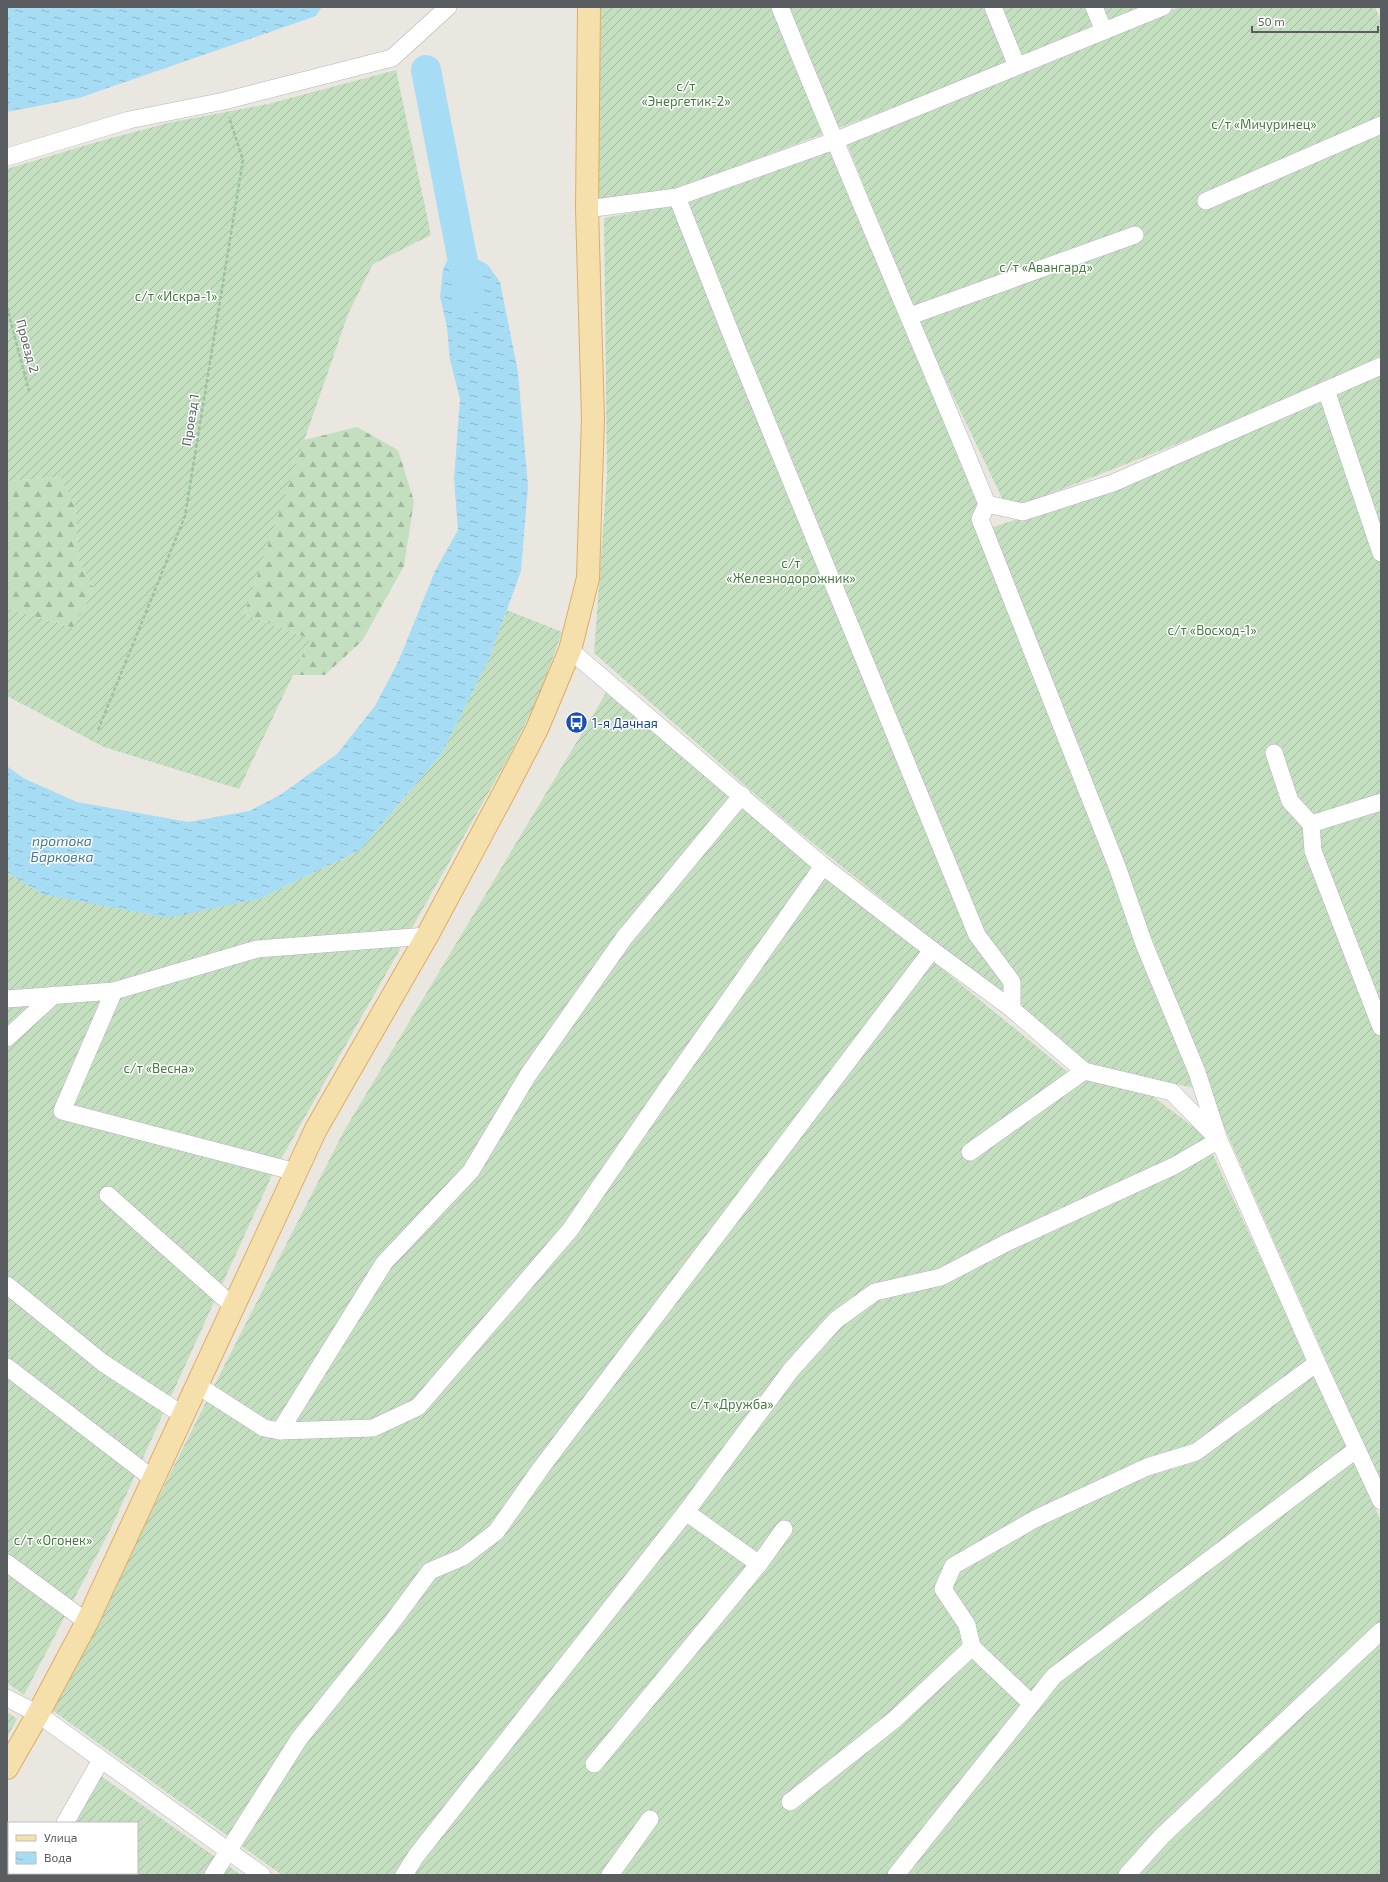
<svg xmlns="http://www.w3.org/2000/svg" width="1388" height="1882" viewBox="0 0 1388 1882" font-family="'Exo 2',sans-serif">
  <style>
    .forest { fill: url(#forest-firs) }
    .garden { fill: url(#garden-furrows) }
    .water { fill: url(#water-ripples) }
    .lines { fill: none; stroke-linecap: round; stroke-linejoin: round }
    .river { stroke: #a7ddf4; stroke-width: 30 }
    .minor-casing { stroke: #b1b4b7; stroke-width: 18 }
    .major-casing { stroke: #dfac65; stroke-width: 24 }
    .path { stroke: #9bc2a1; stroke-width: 2.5; stroke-dasharray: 4 2; stroke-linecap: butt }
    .minor { stroke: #fff; stroke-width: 17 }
    .major { stroke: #f5dfab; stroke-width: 22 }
    .labels { text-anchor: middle; stroke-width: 3; stroke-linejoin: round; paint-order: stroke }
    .park-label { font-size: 13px; fill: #427b3d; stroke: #fff }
    .street-label { font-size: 13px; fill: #595d60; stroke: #fff }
    .transit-label { font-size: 13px; fill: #164399; stroke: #fff; text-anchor: start }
    .water-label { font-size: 14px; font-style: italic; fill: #457a9b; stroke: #fff }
  </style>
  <defs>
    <pattern id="forest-firs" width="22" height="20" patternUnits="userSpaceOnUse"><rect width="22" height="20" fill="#c4dfbf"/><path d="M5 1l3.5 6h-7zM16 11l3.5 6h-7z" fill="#a2b89f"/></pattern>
    <pattern id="garden-furrows" width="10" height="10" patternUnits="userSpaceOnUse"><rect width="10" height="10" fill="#c4dfbf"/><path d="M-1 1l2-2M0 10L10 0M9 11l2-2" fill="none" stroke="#a2b89f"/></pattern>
    <pattern id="water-ripples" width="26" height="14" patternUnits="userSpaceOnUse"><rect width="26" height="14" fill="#a7ddf4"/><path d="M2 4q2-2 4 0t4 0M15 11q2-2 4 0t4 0" fill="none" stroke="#8bb6c9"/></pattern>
  </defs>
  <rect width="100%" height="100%" fill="#eae7e1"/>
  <!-- forest -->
  <g class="forest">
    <path d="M357 427 398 450 414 501 404 566 362 641 325 675H293L310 639 244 614 304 440Z"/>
    <path d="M60 477 75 506 79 560 94 590 73 628 10 609 7 612V481Z"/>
  </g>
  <!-- garden -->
  <g class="garden">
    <path d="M601 7H1089L1098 30 680 188 598 199Z"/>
    <path d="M1099 7H1151L1106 26Z"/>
    <path d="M1179 7H1375L1381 22V356L1256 413 1019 506 1003 500 920 327 847 144Z"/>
    <path d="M396 70 431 235 373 264 348 314 244 614 310 639 239 789 104 747 7 696V612L10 609 73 628 94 590 79 560 75 506 60 477 7 481V169L97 142 168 123 268 104Z"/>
    <path d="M831 151 980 503 1198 1089 1087 1064 789 824 594 653 607 475 604 218 685 203Z"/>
    <path d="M1381 372V1486L1221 1120 1200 1061 990 528 1115 488Z"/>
    <path d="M507 610 562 632 540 694 507 760 272 1175 111 1528 24 1695 7 1683V872L42 894 259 899 360 850 442 753 489 659Z"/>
    <path d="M606 693 1075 1078 1151 1095 1204 1135 1381 1521V1875H282L52 1710 214 1386 344 1131Z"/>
    <path d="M7 1712 17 1719 7 1737Z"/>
    <path d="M91 1769 241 1875H7V1852L9 1853V1873H137V1823H59Z"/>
  </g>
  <!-- water -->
  <g class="water">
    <path d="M7 7H322L316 16 79 98 7 112Z"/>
    <path d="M449 257 475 258 488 265 500 282 518 372 528 486 521 571 489 659 442 753 360 850 259 899 167 918 42 894 7 872V766L23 778 77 802 188 822 249 811 280 795 337 754 375 706 399 660 435 571 458 530 454 479 460 399 450 360 447 327 440 297 443 269Z"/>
  </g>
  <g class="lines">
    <!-- river -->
    <path class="river" d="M426 70 470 298"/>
    <defs>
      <g id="minor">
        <path d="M780 7C847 174 919 338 987 504L1023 512 1113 483 1381 366"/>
        <path d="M993 7 1017 66"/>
        <path d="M1094 7 1104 31"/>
        <path d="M7 157 129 120 224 101 392 58 448 7"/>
        <path d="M677 197 737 349 977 935 1012 982V1009"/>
        <path d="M1206 201 1381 125"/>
        <path d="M587 209 677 197 834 141 1163 7"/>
        <path d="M910 316 1135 235"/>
        <path d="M1326 390 1381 553"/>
        <path d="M570 650 823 866 932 950 1012 1009 1084 1071 1172 1092 1219 1140 1317 1363 1381 1501"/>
        <path d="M1274 753 1290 801 1311 824 1313 851 1381 1027"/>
        <path d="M1311 824 1381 802"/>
        <path d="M114 991 62 1111 296 1172"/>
        <path d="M7 999 114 991 257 949 427 936"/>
        <path d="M7 1038 54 995"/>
        <path d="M970 1152 1084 1071"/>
        <path d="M108 1195 233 1306"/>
        <path d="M7 1285 103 1363 183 1415"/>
        <path d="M7 1367 152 1478"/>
        <path d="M197 1385 264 1428 280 1431 373 1428 418 1407 570 1230 666 1090 823 866"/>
        <path d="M280 1431 384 1263 471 1171 528 1075 624 938 742 795"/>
        <path d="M686 1512 759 1564"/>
        <path d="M7 1563 87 1622"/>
        <path d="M7 1698 38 1714 262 1875"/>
        <path d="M1031 1703 972 1647 967 1625 943 1589 953 1566 1035 1519 1147 1467 1196 1452 1317 1363"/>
        <path d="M594 1764 759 1564 784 1529"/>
        <path d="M790 1802 894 1720 972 1647"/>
        <path d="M65 1823 101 1760"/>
        <path d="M36 1875 37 1873"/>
        <path d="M213 1875 299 1739 390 1625 430 1571 463 1557 496 1532 541 1468 932 950"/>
        <path d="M404 1875 416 1856 686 1512 791 1370 836 1320 875 1292 941 1277 1006 1243 1174 1166 1219 1140 1197 1072 1144 944 1118 869 980 519 987 504"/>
        <path d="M610 1875 650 1819"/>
        <path d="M896 1875 1054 1676 1357 1449"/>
        <path d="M1127 1875 1162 1836 1381 1631"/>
      </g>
      <path id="major" d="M7 1768 38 1714 87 1622 316 1129 427 936 507 787 537 729 570 650 588 578 593 418 587 209 589 7"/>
    </defs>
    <!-- minor casing -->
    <use href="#minor" class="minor-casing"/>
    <!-- major casing -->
    <use href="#major" class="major-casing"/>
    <!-- path -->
    <g class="path">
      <path d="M7 307 29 391"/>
      <path d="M98 730 185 516 243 160 229 117"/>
    </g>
    <!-- minor -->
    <use href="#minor" class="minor"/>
    <!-- major -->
    <use href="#major" class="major"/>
  </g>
  <!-- icons -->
  <defs>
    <symbol id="bus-disc" viewBox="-11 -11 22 22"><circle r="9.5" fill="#1a4fb4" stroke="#fff"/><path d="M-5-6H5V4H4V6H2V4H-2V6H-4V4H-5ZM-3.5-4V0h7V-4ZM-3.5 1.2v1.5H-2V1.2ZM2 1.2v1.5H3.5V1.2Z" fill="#fff"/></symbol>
  </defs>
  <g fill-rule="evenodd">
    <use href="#bus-disc" x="564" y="710" width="25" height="25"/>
  </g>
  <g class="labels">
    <!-- park labels -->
    <g class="park-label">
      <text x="686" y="91">с/т<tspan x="686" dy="15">«Энергетик-2»</tspan></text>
      <text x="1264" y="129">с/т «Мичуринец»</text>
      <text x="1046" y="272">с/т «Авангард»</text>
      <text x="176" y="301">с/т «Искра-1»</text>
      <text x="791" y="568">с/т<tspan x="791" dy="15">«Железнодорожник»</tspan></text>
      <text x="1212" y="635">с/т «Восход-1»</text>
      <text x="159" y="1073">с/т «Весна»</text>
      <text x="732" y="1409">с/т «Дружба»</text>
      <text x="53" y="1545">с/т «Огонек»</text>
    </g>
    <!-- street labels -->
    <g class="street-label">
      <text transform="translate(28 346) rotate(75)" y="5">Проезд 2</text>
      <text transform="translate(190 420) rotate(-81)" y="5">Проезд 1</text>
    </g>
    <!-- transit labels -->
    <g class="transit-label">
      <text x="592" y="728">1-я Дачная</text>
    </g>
    <!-- water labels -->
    <g class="water-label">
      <text x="62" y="846">протока<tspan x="62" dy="16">Барковка</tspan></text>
    </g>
  </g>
  <!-- border -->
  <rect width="1388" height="1882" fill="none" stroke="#595d60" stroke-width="16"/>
  <!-- legend -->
  <rect x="8" y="1822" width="130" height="52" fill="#ffffff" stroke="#bdbebf"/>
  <rect x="16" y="1835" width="20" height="6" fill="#f5dfab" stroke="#bdbebf"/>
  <text x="44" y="1842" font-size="12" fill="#595d60">Улица</text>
  <rect x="16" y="1852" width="20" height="12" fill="url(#water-ripples)" stroke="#bdbebf"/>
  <text x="44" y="1862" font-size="12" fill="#595d60">Вода</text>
  <!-- scale -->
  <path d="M1252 26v6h126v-6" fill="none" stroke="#595d60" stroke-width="2"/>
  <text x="1258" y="26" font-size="12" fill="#595d60" stroke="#ffffff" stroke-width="3" paint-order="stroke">50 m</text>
</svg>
